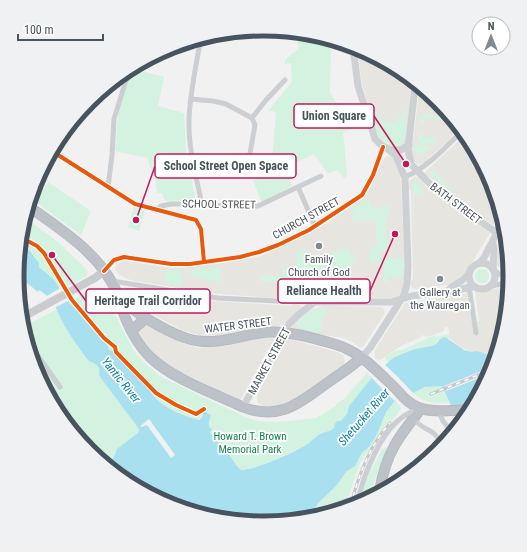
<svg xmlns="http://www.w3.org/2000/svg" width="527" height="552" viewBox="0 0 527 552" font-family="'Roboto Condensed',sans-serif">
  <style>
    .commercial { fill: #e6e5df }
    .green { fill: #d4f2e0 }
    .water { fill: #a8e0f0 }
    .pier { fill: #f1f1f1 }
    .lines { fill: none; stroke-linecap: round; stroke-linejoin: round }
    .highway-casing { stroke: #b5bbc1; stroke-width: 11 }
    .street { stroke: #cccfd2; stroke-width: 5 }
    .secondary { stroke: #ced1d4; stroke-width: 7 }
    .primary { stroke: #c8cccf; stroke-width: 8 }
    .highway { stroke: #bcc2c7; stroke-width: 9 }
    .rail-casing { stroke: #c6c8ca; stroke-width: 3 }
    .rail { stroke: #fff; stroke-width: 1.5; stroke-dasharray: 4.5; stroke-linecap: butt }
    .cycleway-casing { stroke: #fff; stroke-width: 6 }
    .cycleway { stroke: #e8590c; stroke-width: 4 }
    .poi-dot { fill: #828a91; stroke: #fff; stroke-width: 1.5 }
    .labels { text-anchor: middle; stroke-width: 3.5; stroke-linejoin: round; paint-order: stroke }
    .street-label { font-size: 11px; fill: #47535e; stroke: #fff }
    .poi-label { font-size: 11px; fill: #47535e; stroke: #fff }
    .park-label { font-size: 11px; fill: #13844f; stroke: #fff }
    .water-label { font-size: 12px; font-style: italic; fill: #067ea3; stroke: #fff }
    .rim { fill: none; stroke: #47535e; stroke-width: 5 }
    .leader { fill: none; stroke: #c2185b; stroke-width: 1.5 }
    .callout-dot { fill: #c2185b; stroke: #fff; stroke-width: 1.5 }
    .callout { fill: #fff; stroke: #c2185b; stroke-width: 1.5 }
    .callout-label { font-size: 12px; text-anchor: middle; font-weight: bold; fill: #47535e }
  </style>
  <rect width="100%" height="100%" fill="#f1f1f1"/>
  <!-- commercial -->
  <g class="commercial">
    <path d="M357 48 411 84 406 142 404 145 396 149 385 145 377 136 373 129 374 125 362 84Z"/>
    <path d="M419 89 438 102 456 129 449 140 424 163 419 165 413 161 411 151 412 139 414 136Z"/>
    <path d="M462 138 491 182 498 214 493 225 461 203 448 190 431 178 427 177 424 173Z"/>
    <path d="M386 156H390L395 160 400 174 401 182 405 270 404 281 401 293 397 297 390 298 341 297 301 299 300 300 207 293 130 280 118 274 115 269 118 263 125 261 171 268H181L231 262 261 256 308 234 330 221 364 198 370 189 383 160Z"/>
    <path d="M415 177 419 178 426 186 490 233 466 272 450 285 415 289 411 287V282L413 278 411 192 408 186 411 179Z"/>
    <path d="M502 234 509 269 496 266 495 264Z"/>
    <path d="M125 287 215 301 291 306 293 304 300 305 302 307 284 324 277 327 271 328 268 327 224 334 222 336 217 337 214 335 202 336 182 330 141 308 129 295Z"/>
    <path d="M508 287 494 357 477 351 472 352 460 347 450 339 448 327 444 328V331L427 337 423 335 421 337 401 346 380 360 378 359 377 360 375 358V350L405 303 467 293 472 322 479 321 475 292Z"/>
    <path d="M323 306 381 307 384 309 385 313 363 347H359L351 341 343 338 312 333 292 328V326L296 320 309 311Z"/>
    <path d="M144 325H147L184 344 199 348 216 346 218 344 222 343 224 345 264 338 266 336H272L275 340 273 344 270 346 241 399 239 400 175 369 161 361 148 348 139 332V329Z"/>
    <path d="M286 337 291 338 294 340 340 353 344 356 345 362 343 365 301 396 291 403 277 407H264L257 402V393L282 348 281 344Z"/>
  </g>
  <!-- green -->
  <g class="green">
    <path d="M296 36 331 43 330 93 335 100 341 114 358 108 364 126 343 132 347 172 345 179 337 170 328 174 314 154 286 167 292 186 262 204 253 180 271 173 276 112 268 111 292 82 291 63 285 64V60L299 48Z"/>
    <path d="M137 70 164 77 158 106 184 113 186 151 195 197 194 200 165 201 162 193H157L154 170 150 168 148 158 115 151 117 125 119 112 130 74Z"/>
    <path d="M373 106H375L374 112H377L376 116 381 117V119L385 122 391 123 396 121V119H401L402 115H404L405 108H407L406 117 404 120C408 126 405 141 401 146 387 150 369 133 377 119L373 114Z"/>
    <path d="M442 108 450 119 449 120 445 118V116L442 115V120L425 117 424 123H419L420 116 425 114 441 117Z"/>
    <path d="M422 133V138H427V137L436 138 435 145C427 144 415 146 418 135Z"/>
    <path d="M414 144 431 146H432L422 155 417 152H413V147L416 148 417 146H413Z"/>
    <path d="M433 168 449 188 452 186 454 189 451 192 431 175V170Z"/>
    <path d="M414 180 425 189 421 194H413L412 182Z"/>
    <path d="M48 182 91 211 81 235 35 201Z"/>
    <path d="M367 198 372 208 389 206V216H386V228L389 251H380L379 259 404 258 403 278 390 276 388 284 384 282V263L370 262 368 254 370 253 369 249 377 246 375 220 353 221 352 210Z"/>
    <path d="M134 206 145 210 139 231 128 227Z"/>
    <path d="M28 220 58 242 87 270 88 272 86 277 62 289 39 267C39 259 31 250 23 246Z"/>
    <path d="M349 248 351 254H355V262H351V284H369V278H371V287H349V283H339V273L331 272 330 269H320V279L310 278 308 280 302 281 301 282H298V286L296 287 295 278 292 273 288 274V277L284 278 283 282H260L261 276H282L283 269 297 264 296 252 307 249 310 260 331 256V253Z"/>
    <path d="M220 267V284H218L217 281 206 280 205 279 190 275 191 269Z"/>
    <path d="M167 269 182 270 181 287 164 284Z"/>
    <circle cx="482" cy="276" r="7"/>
    <path d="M91 289H97L104 294 134 351C143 362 152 370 163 378L245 417 259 421 278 422 316 418 336 406V404L344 399 367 373 372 378 349 406 347 414 334 425 335 427C329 432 328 431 321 433 317 435 313 441 309 443 293 452 259 468 241 470 230 459 201 431 211 416L202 412 203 416 200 420C183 415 154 405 149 387L112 350 111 351 108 348 109 347 69 302Z"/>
    <path d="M326 307V317L322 318 321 331 327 332 326 334 305 330 295 324C303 314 314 310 326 307Z"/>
    <path d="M57 309 64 325 86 359 95 363 99 368 100 371 99 375 103 381 139 429 138 433 122 446 114 454V458L112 460 108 458 103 459 89 450 36 370 27 325Z"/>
    <path d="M449 334 450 339 446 338H440L434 345 426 348 416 349 398 355 388 363 385 357 395 351 402 350 435 335 436 337Z"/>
    <path d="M435 385 444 386 450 403C434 403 426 404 413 393L421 389Z"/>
    <path d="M394 400 401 407V409L392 421 385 425 368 453 366 454 359 465 345 506 313 513 319 502 335 487 346 472 352 468 359 460 362 453 369 447 377 434 386 412Z"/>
    <path d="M387 447 375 479 372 494 359 503 365 482 382 449Z"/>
  </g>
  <!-- water -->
  <path class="water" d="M23 246 30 251 39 263V267L55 281 68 301 109 347 108 348 111 351 112 350 149 387C154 405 183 416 200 420L203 416 202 412 204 411 211 415C210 420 206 425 212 430L210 432 225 452 227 451 236 465 241 470C258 469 292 453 306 445 311 442 317 435 322 433 330 430 328 433 335 427L334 425 337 421H340L347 414 349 406 374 375 393 358 399 355 415 349 432 346 436 344 440 339 445 337 464 350 472 352 476 351 481 352 494 357 491 371 458 420 442 386 425 387 413 393 397 398 386 412 377 434 369 447 362 453 355 466 346 472 336 486 318 503 313 513 263 522 169 504 103 459H113L117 449 138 433 139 429 103 381 99 375C101 364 95 365 88 360 86 359 81 350 79 348 74 341 68 332 64 325 56 309 55 300 39 290L38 292 17 275Z"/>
  <!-- pier -->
  <g class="pier">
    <path d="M62 287 70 300 54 308 45 297Z"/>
    <path d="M384 364 398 377 415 395 396 402 384 391 371 377Z"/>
    <path d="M492 367 489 374 446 391 444 386Z"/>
    <path d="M149 419 175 455 171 458 147 425 142 427 140 426Z"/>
  </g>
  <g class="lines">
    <defs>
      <g id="highway">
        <path d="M31 208C64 232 102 255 118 295 120 299 121 305 122 309 128 326 137 344 150 357 171 378 215 394 243 407 281 422 301 401 330 381 341 373 353 366 362 357"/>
        <path d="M119 296C125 301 130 307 137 312 151 322 182 340 199 341 222 344 246 334 268 332 290 331 313 338 334 344 360 351 377 371 396 389 403 397 410 405 420 408 433 413 451 410 465 410"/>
        <path d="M132 330 146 318"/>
        <path d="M380 489C386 453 399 436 421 409"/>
      </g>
    </defs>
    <!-- highway casing -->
    <use href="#highway" class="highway-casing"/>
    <!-- street -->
    <g class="street">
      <path d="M200 42C196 67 190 93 189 119 188 147 196 177 202 204"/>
      <path d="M191 99 213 101 226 104 252 118 255 125 249 159 246 163 241 164 194 166"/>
      <path d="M252 118 266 100 285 80"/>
      <path d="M55 153 135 204 196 220 201 229 204 262"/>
      <path d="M405 177C426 168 443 150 459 134"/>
      <path d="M108 187 112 155 114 119 127 77"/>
      <path d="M298 187 315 226"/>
      <path d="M157 210 161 206 171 204H202L232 207 258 206 321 176"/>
      <path d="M493 270 501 275 510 277"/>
      <path d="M104 271 114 260 124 257 171 264H190L240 257 259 252 278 245 309 230 362 195 373 175 383 147"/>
      <path d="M112 281 218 298 276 301 315 302"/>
      <path d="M488 287 509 282"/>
      <path d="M464 288 468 289 470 293 476 333"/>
      <path d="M31 346 60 387"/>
      <path d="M438 410 443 421 451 431"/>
      <path d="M414 418C421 432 437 427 441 446"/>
      <path d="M351 505C360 499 361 486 365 476 375 450 390 417 419 409"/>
    </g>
    <!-- secondary -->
    <g class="secondary">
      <path d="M353 47 358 86 375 139 382 146 391 150H401L409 145"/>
      <path d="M415 87 408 149 411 164 426 180 444 196 497 233"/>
      <path d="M493 243 494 250 493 269"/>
      <circle cx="482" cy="276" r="13"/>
      <path d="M479 263C486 258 486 252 490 246 494 239 497 232 500 224"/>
      <path d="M448 291C454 283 463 283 469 273"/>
      <path d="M362 357 370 348 404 295 407 284 408 266 405 178 396 156 389 150"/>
      <path d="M243 407 289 324 298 315 315 302H391L412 296 448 291C456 293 466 286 475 287"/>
    </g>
    <!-- primary -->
    <path class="primary" d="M25 316 95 278 104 271"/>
    <!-- highway -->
    <use href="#highway" class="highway"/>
    <defs>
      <g id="rail">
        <path d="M431 394 491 370"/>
        <path d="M351 505C358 476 370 445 390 423"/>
      </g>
    </defs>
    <!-- rail casing -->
    <use href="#rail" class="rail-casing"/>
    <!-- rail -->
    <use href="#rail" class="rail"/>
    <defs>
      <g id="cycleway">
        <path d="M55 153 135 204 196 220 201 229 204 262"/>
        <path d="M24 239 37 246 44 253 72 300 104 338 115 347 116 352 156 393 176 405 196 414 204 409"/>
        <path d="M104 271 114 260 124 257 171 264H190L240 257 259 252 278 245 309 230 362 195 373 175 383 147"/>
      </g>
    </defs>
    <!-- cycleway casing -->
    <use href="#cycleway" class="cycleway-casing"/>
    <!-- cycleway -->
    <use href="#cycleway" class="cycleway"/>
  </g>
  <!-- markers -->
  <g class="poi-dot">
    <circle cx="319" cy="246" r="4"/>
    <circle cx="440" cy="279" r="4"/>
  </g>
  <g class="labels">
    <!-- street labels -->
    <g class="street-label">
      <text transform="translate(456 203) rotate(37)" y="4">BATH STREET</text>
      <text transform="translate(219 204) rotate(1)" y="4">SCHOOL STREET</text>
      <text transform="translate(306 218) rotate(-29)" y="4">CHURCH STREET</text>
      <text transform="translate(238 325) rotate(-7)" y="4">WATER STREET</text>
      <text transform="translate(269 361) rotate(-61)" y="4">MARKET STREET</text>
    </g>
    <!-- poi labels -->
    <g class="poi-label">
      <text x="319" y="263">Family<tspan x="319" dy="13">Church of God</tspan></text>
      <text x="440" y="296">Gallery at<tspan x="440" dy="13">the Wauregan</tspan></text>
    </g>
    <!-- park labels -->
    <g class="park-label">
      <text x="250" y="440">Howard T. Brown<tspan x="250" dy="13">Memorial Park</tspan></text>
    </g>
    <!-- water labels -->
    <g class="water-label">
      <text transform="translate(121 380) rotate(51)" y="4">Yantic River</text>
      <text transform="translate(364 417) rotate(-49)" y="4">Shetucket River</text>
    </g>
  </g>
  <!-- crop -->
  <path d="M0 0H527V552H0ZM263 36H264A239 239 0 0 1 503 275V277A239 239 0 0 1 264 516H263A239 239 0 0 1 24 277V275A239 239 0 0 1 263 36Z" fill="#f0f1f2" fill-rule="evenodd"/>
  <path class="rim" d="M263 36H264A239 239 0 0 1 503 275V277A239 239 0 0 1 264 516H263A239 239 0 0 1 24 277V275A239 239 0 0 1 263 36Z"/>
  <!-- callouts -->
  <path class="leader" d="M406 164L374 116M136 220L155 166M395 234L370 291M52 255L86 301"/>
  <g class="callout-dot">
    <circle cx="406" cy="164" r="4"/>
    <circle cx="136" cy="220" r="4"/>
    <circle cx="395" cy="234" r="4"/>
    <circle cx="52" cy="255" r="4"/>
  </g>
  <g class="callout">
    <rect x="294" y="104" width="80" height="24" rx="4"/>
    <rect x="155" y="154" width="141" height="24" rx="4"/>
    <rect x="278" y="279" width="92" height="24" rx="4"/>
    <rect x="86" y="289" width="124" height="24" rx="4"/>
  </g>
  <g class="callout-label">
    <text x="334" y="120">Union Square</text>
    <text x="226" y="170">School Street Open Space</text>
    <text x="324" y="295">Reliance Health</text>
    <text x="148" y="305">Heritage Trail Corridor</text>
  </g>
  <!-- north arrow -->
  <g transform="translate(491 36)"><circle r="19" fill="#ffffff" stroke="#b5babf"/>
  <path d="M0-3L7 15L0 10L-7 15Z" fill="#828a91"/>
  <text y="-6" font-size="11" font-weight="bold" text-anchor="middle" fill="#47535e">N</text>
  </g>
  <!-- scale -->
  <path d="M18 34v6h85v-6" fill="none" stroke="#47535e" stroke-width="2"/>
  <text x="24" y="34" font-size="12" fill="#47535e" stroke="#ffffff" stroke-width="3" paint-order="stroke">100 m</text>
</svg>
